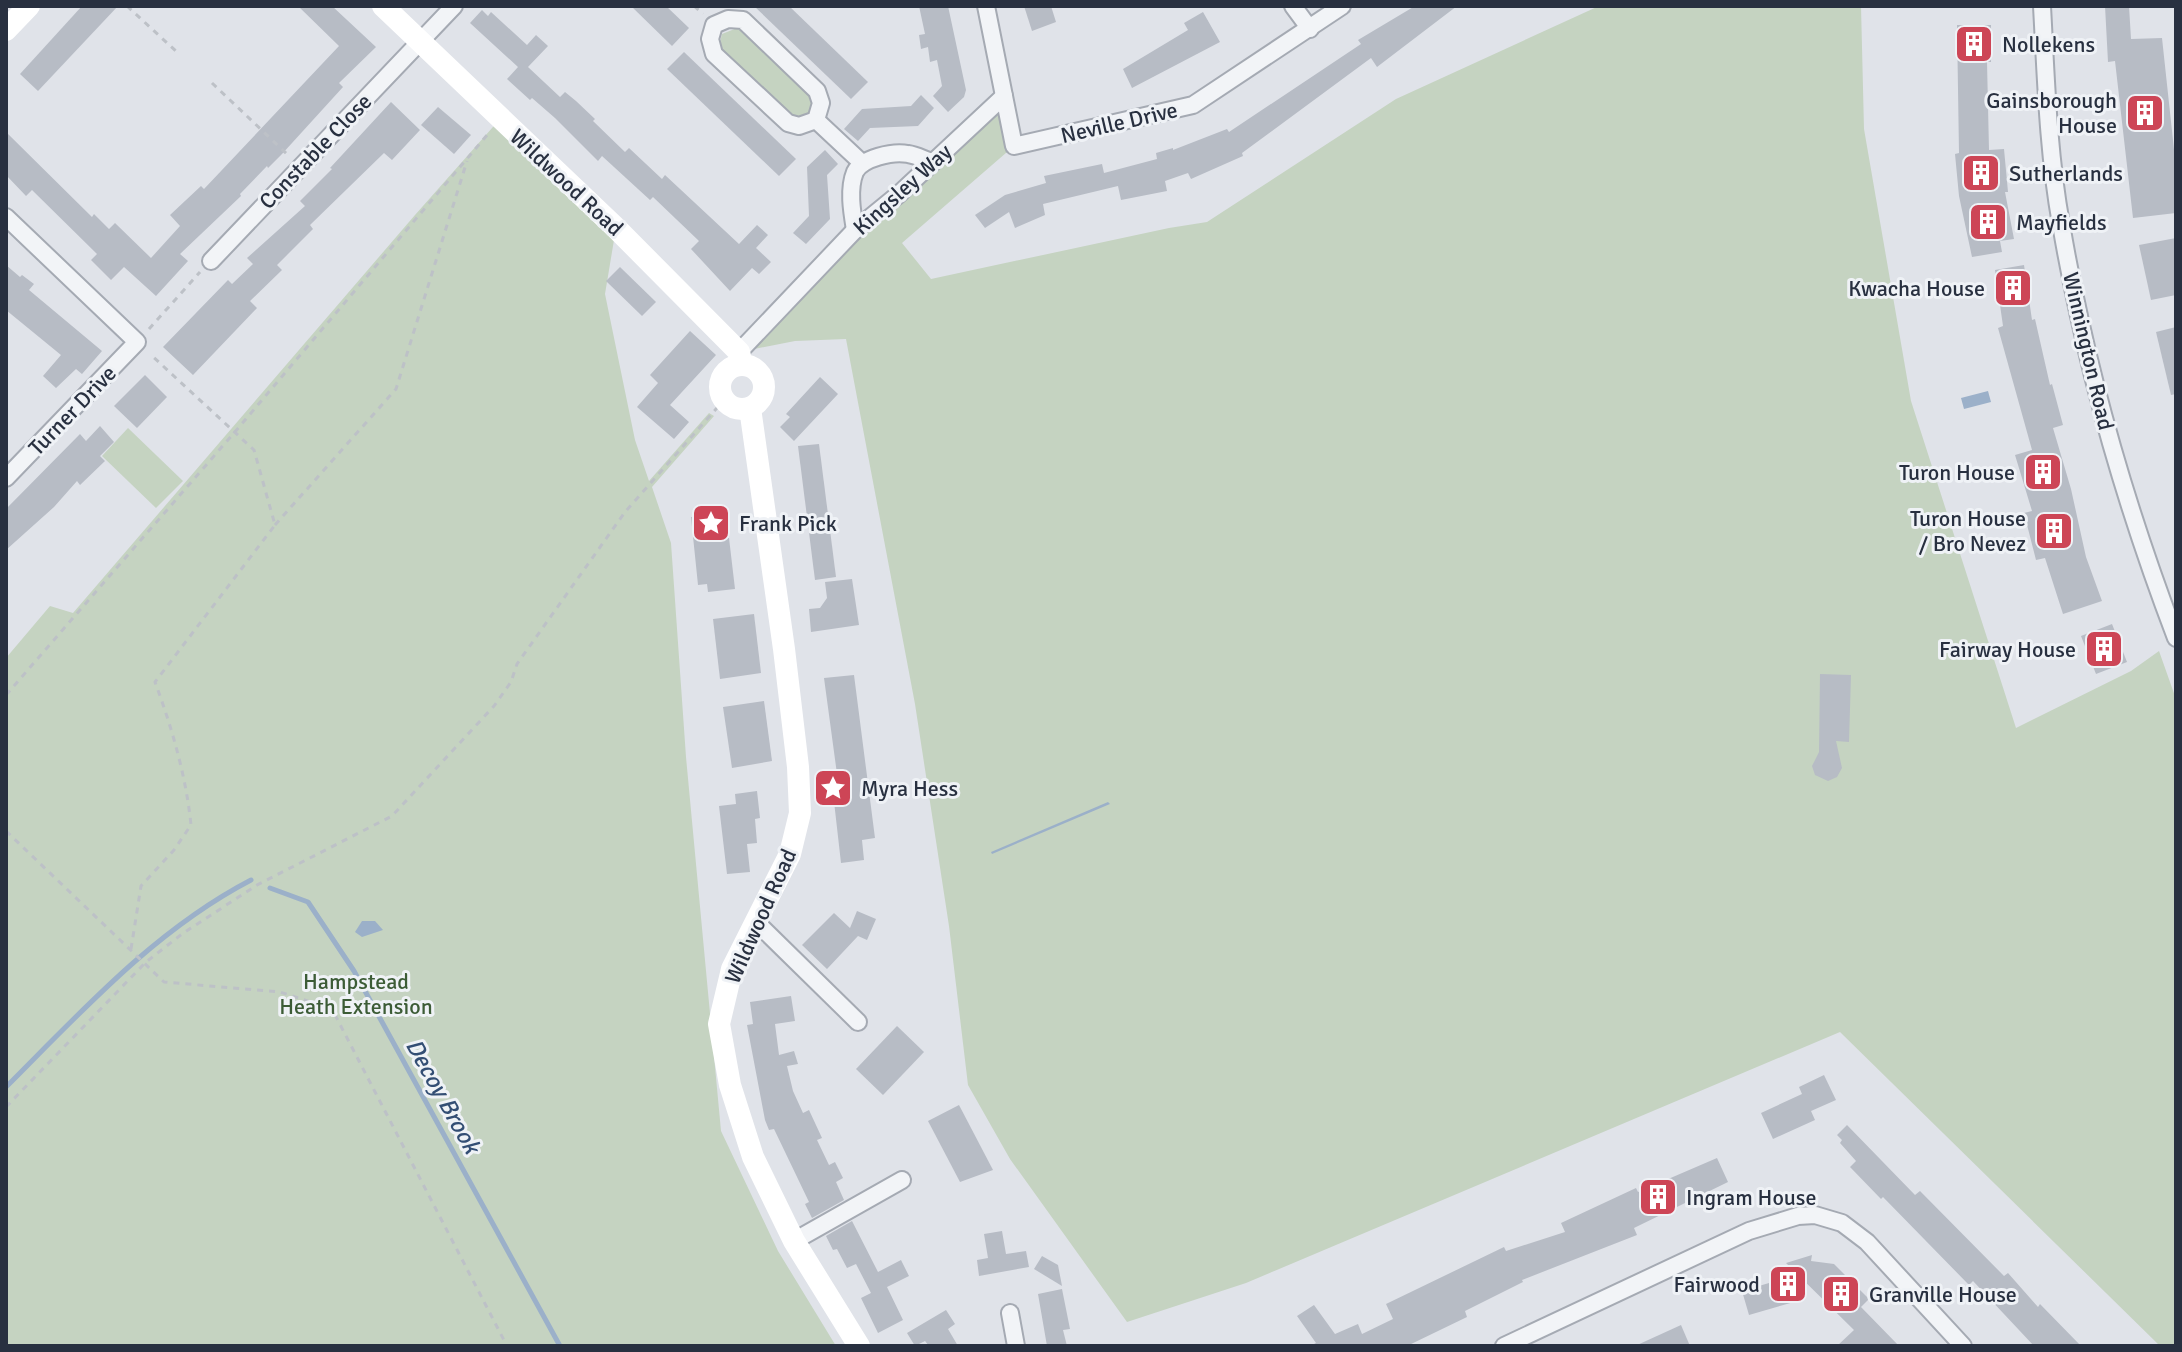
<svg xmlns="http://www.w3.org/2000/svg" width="2182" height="1352" viewBox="0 0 2182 1352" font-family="Signika,sans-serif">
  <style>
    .green { fill: #c5d3c1 }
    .water { fill: #9bb0c9 }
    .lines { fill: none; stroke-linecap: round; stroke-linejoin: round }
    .stream { stroke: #9bb0c9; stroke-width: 5 }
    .building { fill: #b7bcc5 }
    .street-casing { stroke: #a5aab3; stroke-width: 20 }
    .path { stroke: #bdc1c7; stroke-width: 3; stroke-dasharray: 6 6; stroke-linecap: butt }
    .street { stroke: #f2f4f7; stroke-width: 16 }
    .secondary { stroke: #fff; stroke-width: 22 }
    .labels { text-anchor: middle; stroke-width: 6; stroke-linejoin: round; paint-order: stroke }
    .poi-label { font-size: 22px; fill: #283040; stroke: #eff2f6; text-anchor: start }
    .street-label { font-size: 22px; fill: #283040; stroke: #eff2f6 }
    .park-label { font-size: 22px; fill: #3c5c36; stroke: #eff2f6 }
    .water-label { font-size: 24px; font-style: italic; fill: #334e74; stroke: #eff2f6 }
  </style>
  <rect width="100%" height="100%" fill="#e0e3e9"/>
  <!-- green -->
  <g class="green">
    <path d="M1599 6H1861L1864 129 1911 401 2016 728 2131 671 2159 651 2176 699V1346H2160L1840 1032 1246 1283 1127 1322 1010 1159 968 1085 949 926 915 704 846 339 795 341 739 352 1004 96 1014 146 902 243 931 279 1169 228 1207 222 1396 99Z"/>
    <path d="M737 28 743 30 806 88 813 100 812 111 808 116 794 119 721 54 719 46 722 34Z"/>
    <path d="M500 119 616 228 605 294 635 440 649 481 709 413 714 416 652 487 671 543 686 757 721 1131 778 1251 836 1346H6V658L50 606 73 613 415 215Z"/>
    <path d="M128 428 183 481 156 508 102 456Z"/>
  </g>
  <!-- water -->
  <g class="water">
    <path d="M1988 391 1991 402 1964 409 1961 398Z"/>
    <path d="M1108 802 1110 804 992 854 991 852Z"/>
    <path d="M362 921H375L383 930 362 937 355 932Z"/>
  </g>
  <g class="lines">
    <!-- stream -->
    <g class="stream">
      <path d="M270 888 308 902 354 971 560 1346"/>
      <path d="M6 1087C82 1011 155 930 251 880"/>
    </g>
  </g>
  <!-- building -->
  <g class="building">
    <path d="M82 6H118L38 91 20 74Z"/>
    <path d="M298 6H332L376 47 339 83 343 87 282 154 268 168 267 166 240 194 241 196 180 254 188 261 156 296 124 267 111 280 91 260 97 254 32 190 26 196 6 175V132L92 217 94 214 109 229 115 223 151 258 180 226 170 215 201 186 204 189 339 46Z"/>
    <path d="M631 6H666L689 28 672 46Z"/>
    <path d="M754 6H789L868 82 851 99Z"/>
    <path d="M919 6H948L966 90 964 97 948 112 933 96 942 86 937 60 930 62 928 47 921 49 919 35 925 34Z"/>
    <path d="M1024 6H1051L1056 22 1032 31Z"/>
    <path d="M1415 6H1457L1377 67 1371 58 1242 153 1243 156 1191 179 1188 173 1165 181 1167 191 1121 200 1118 186 1043 204 1045 215 1015 228 1009 212 985 228 975 215 1005 195 1046 183 1044 176 1102 164 1104 173 1157 159 1156 153 1173 148V150L1227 129 1229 132 1361 44 1358 40Z"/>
    <path d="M2105 6H2129L2131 39 2162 38 2176 168V213L2133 218 2115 61 2108 62Z"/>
    <path d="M482 10 488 16 491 12 527 45 536 35 548 46 528 67 560 97 565 92 576 101 595 119 593 121 625 152 629 148 662 179 665 175 739 244 757 225 768 235 756 248 771 262 759 274 752 268 730 291 691 249 699 241 653 197 650 200 602 156 598 161 555 118 532 98 530 100 507 79 518 67 470 23Z"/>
    <path d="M1203 12 1220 42 1132 88 1123 69 1188 30 1184 23Z"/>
    <path d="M1957 25H1991V62H1987L1989 150 2004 149 2008 192H2005L2014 239 2000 241 2002 252 1972 257 1959 196 1955 154 1959 153Z"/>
    <path d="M684 52 796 159 779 176 667 69Z"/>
    <path d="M921 95 934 108 918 126 870 128 858 141 844 129 862 109 911 106Z"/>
    <path d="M391 102 420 130 392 160 384 153 310 225 313 229 277 265 282 270 250 301 257 308 193 375 163 347 228 280 232 284 253 264 247 258 305 206 300 201 332 169 330 168Z"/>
    <path d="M438 107 471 135 454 154 421 125Z"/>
    <path d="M825 150 838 164 827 175 830 219 806 244 793 233 809 216 807 167Z"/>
    <path d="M2176 238V295L2151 300 2139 245Z"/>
    <path d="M6 265 20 277 22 275 34 284 29 290 102 351 82 374 76 369 56 388 43 376 61 355 6 310Z"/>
    <path d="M2024 265 2032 320 2035 319 2050 385 2052 384 2063 425 2053 428 2071 489 2086 557 2102 601 2063 614 2045 558 2036 560 2024 513 2032 511 2015 455 2032 450 1998 328 2003 326 1995 270Z"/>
    <path d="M620 267 656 302 642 316 606 281Z"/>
    <path d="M2176 327V394L2171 395 2156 332Z"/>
    <path d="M690 331 716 355 670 405 689 422 674 439 637 407 658 383 650 375Z"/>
    <path d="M145 375 167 397 137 428 114 406Z"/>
    <path d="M820 377 838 394 794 441 780 427 790 417 786 414Z"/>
    <path d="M100 426 114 442 100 456 105 461 80 485 77 481 54 507 6 550V509L80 434 86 441Z"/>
    <path d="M819 444 836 577 815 580 798 446Z"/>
    <path d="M710 515 712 530H716L717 539 729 538 735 589 708 592 707 584 698 585 691 517Z"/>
    <path d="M852 579 859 625 811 632 809 609 820 608 827 598 825 582Z"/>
    <path d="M754 614 761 673 720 679 713 619Z"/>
    <path d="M2112 624 2127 662 2096 674 2081 636Z"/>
    <path d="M1820 674 1851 675 1849 742 1836 741 1842 768 1837 777 1828 781 1815 775 1812 766 1819 752Z"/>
    <path d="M854 675 875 838 862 840 864 860 841 863 831 775 837 774 824 678Z"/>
    <path d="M764 701 772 761 732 768 723 707Z"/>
    <path d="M757 791 760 818 755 819 757 843 747 844 750 872 727 874 719 806 736 804 735 794Z"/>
    <path d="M857 911 876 919 867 940 858 936 827 969 802 945 834 913 850 928Z"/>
    <path d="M791 996 795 1021 775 1024 779 1055 794 1051 798 1064 787 1066 793 1091 803 1113 809 1110 822 1138 817 1140 829 1165 835 1162 843 1178 836 1182 844 1200 812 1218 805 1204 809 1202 774 1129 769 1130 765 1120 747 1025 753 1024 750 1002Z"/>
    <path d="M897 1026 924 1052 883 1095 856 1069Z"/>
    <path d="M1824 1075 1836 1100 1811 1111 1815 1120 1773 1139 1761 1113 1802 1094 1799 1087Z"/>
    <path d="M959 1105 993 1170 960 1182 928 1121Z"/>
    <path d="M1847 1125 1915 1195 1920 1191 2004 1276 2008 1273 2038 1307 2040 1304 2081 1346H2034L1973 1281 1969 1285 1883 1197 1881 1199 1850 1167 1856 1161 1840 1143 1842 1140 1837 1135Z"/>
    <path d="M1717 1158 1728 1182 1634 1228 1637 1235 1522 1280 1523 1282 1465 1311 1467 1317 1407 1346H1310L1316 1343 1297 1316 1314 1305 1335 1334 1358 1324 1362 1334 1393 1319 1386 1304 1504 1247 1506 1251 1565 1232 1561 1223 1636 1188 1638 1192Z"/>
    <path d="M852 1221 878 1272 901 1260 909 1276 887 1287 903 1320 878 1333 861 1298 871 1293 856 1264 847 1268 837 1249 833 1250 826 1236Z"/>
    <path d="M1002 1231 1006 1254 1026 1251 1029 1267 979 1276 977 1260 988 1258 984 1234Z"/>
    <path d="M1812 1255 1811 1261 1834 1264 1869 1299 1861 1307 1899 1346H1837L1854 1330 1786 1263Z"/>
    <path d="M1042 1256 1058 1265 1062 1286 1034 1269Z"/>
    <path d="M1786 1278 1794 1302 1749 1315 1742 1291Z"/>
    <path d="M1062 1289 1070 1329 1063 1330 1067 1346H1047L1038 1294Z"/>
    <path d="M946 1310 955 1324 948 1329 958 1346H929L925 1341 915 1346 907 1333Z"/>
    <path d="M1681 1325 1690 1346H1635Z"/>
  </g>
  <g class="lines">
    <defs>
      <g id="street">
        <path d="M986 6 1014 146 1193 105 1342 6"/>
        <path d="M1293 6 1310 29"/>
        <path d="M2042 6C2046 79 2048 152 2061 224 2085 365 2125 504 2176 638"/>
        <path d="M728 19 743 20 817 91 821 103 816 120 799 126 788 123 714 54 710 39 714 25Z"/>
        <path d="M816 120 862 163"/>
        <path d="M6 217 137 342 6 478"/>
        <path d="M855 230C852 212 848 189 855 172 862 158 893 151 908 154 916 155 925 160 932 162"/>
        <path d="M211 261 454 6"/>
        <path d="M739 352 855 230 899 194 1004 96"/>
        <path d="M756 922 858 1022"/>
        <path d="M794 1241 902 1180"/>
        <path d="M1010 1313 1016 1346"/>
        <path d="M1504 1346 1749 1231 1798 1216 1815 1215 1842 1223 1867 1242 1963 1346"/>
      </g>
    </defs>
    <!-- street casing -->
    <use href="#street" class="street-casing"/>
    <!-- path -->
    <g class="path">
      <path d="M127 6 178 53"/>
      <path d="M694 6 703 14"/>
      <path d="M212 83 289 156"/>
      <path d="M149 329 200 272"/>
      <path d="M275 525 396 389 467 161"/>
      <path d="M6 695 234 433 488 134"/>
      <path d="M6 831 164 982 280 992 332 1009 507 1346"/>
      <path d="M131 949 141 886 174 850 191 825C186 776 172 728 155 682L275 525 254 450 150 354"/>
      <path d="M6 1107 146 962 182 934 257 885 392 816 494 706 511 682 517 664 625 512 724 400"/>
    </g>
    <!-- street -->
    <use href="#street" class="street"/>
    <!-- secondary -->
    <g class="secondary">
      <path d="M383 6 616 228 739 352 742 365"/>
      <path d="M6 30 29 6"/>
      <circle cx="742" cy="387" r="22"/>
      <path d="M750 408 784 649 798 767 800 813 790 854 732 969 719 1024 730 1085 753 1157 794 1241 859 1346"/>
    </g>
  </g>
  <!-- icons -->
  <defs>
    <symbol id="building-square" viewBox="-11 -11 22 22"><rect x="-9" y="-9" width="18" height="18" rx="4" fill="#cd4556" stroke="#eff2f6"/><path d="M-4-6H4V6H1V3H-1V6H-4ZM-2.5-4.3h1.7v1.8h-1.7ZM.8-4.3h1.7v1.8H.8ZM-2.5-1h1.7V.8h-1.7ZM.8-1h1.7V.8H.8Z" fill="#fff"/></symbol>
    <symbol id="sight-square" viewBox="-11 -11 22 22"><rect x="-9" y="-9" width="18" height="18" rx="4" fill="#cd4556" stroke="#eff2f6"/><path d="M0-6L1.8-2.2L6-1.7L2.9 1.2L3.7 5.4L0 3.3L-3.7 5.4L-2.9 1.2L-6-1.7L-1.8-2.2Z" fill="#fff"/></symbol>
  </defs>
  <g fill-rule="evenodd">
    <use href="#building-square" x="1952" y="22" width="44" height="44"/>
    <use href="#building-square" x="2123" y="91" width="44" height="44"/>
    <use href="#building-square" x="1959" y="151" width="44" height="44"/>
    <use href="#building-square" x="1966" y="200" width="44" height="44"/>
    <use href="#building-square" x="1991" y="266" width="44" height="44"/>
    <use href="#building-square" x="2021" y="450" width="44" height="44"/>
    <use href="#sight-square" x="689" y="501" width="44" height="44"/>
    <use href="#building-square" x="2032" y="509" width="44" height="44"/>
    <use href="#building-square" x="2082" y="627" width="44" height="44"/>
    <use href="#sight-square" x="811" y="766" width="44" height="44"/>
    <use href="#building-square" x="1636" y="1175" width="44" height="44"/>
    <use href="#building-square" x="1766" y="1262" width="44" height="44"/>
    <use href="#building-square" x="1819" y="1272" width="44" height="44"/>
  </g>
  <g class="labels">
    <!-- poi labels -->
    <g class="poi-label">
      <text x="2002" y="52">Nollekens</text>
      <text x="2117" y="108" text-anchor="end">Gainsborough<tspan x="2117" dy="25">House</tspan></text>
      <text x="2009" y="181">Sutherlands</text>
      <text x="2016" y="230">Mayfields</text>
      <text x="1985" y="296" text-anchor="end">Kwacha House</text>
      <text x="2015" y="480" text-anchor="end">Turon House</text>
      <text x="2026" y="526" text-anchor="end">Turon House<tspan x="2026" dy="25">/ Bro Nevez</tspan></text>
      <text x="739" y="531">Frank Pick</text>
      <text x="2076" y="657" text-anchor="end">Fairway House</text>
      <text x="861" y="796">Myra Hess</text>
      <text x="1686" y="1205">Ingram House</text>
      <text x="1760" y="1292" text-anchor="end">Fairwood</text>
      <text x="1869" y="1302">Granville House</text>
    </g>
    <!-- street labels -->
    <g class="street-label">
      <text transform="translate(1119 122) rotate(-13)" y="8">Neville Drive</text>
      <text transform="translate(315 151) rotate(-46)" y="8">Constable Close</text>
      <text transform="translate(567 182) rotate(43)" y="8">Wildwood Road</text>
      <text transform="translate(902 189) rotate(-42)" y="8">Kingsley Way</text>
      <text transform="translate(2089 351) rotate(77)" y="8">Winnington Road</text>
      <text transform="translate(72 410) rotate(-46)" y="8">Turner Drive</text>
      <text transform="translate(760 916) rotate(-66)" y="8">Wildwood Road</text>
    </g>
    <!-- park labels -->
    <g class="park-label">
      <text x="356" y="989">Hampstead<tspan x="356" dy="25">Heath Extension</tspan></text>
    </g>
    <!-- water labels -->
    <g class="water-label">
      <text transform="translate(443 1096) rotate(61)" y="8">Decoy Brook</text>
    </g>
  </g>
  <!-- border -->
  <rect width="2182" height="1352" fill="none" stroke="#283040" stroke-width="16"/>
</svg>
